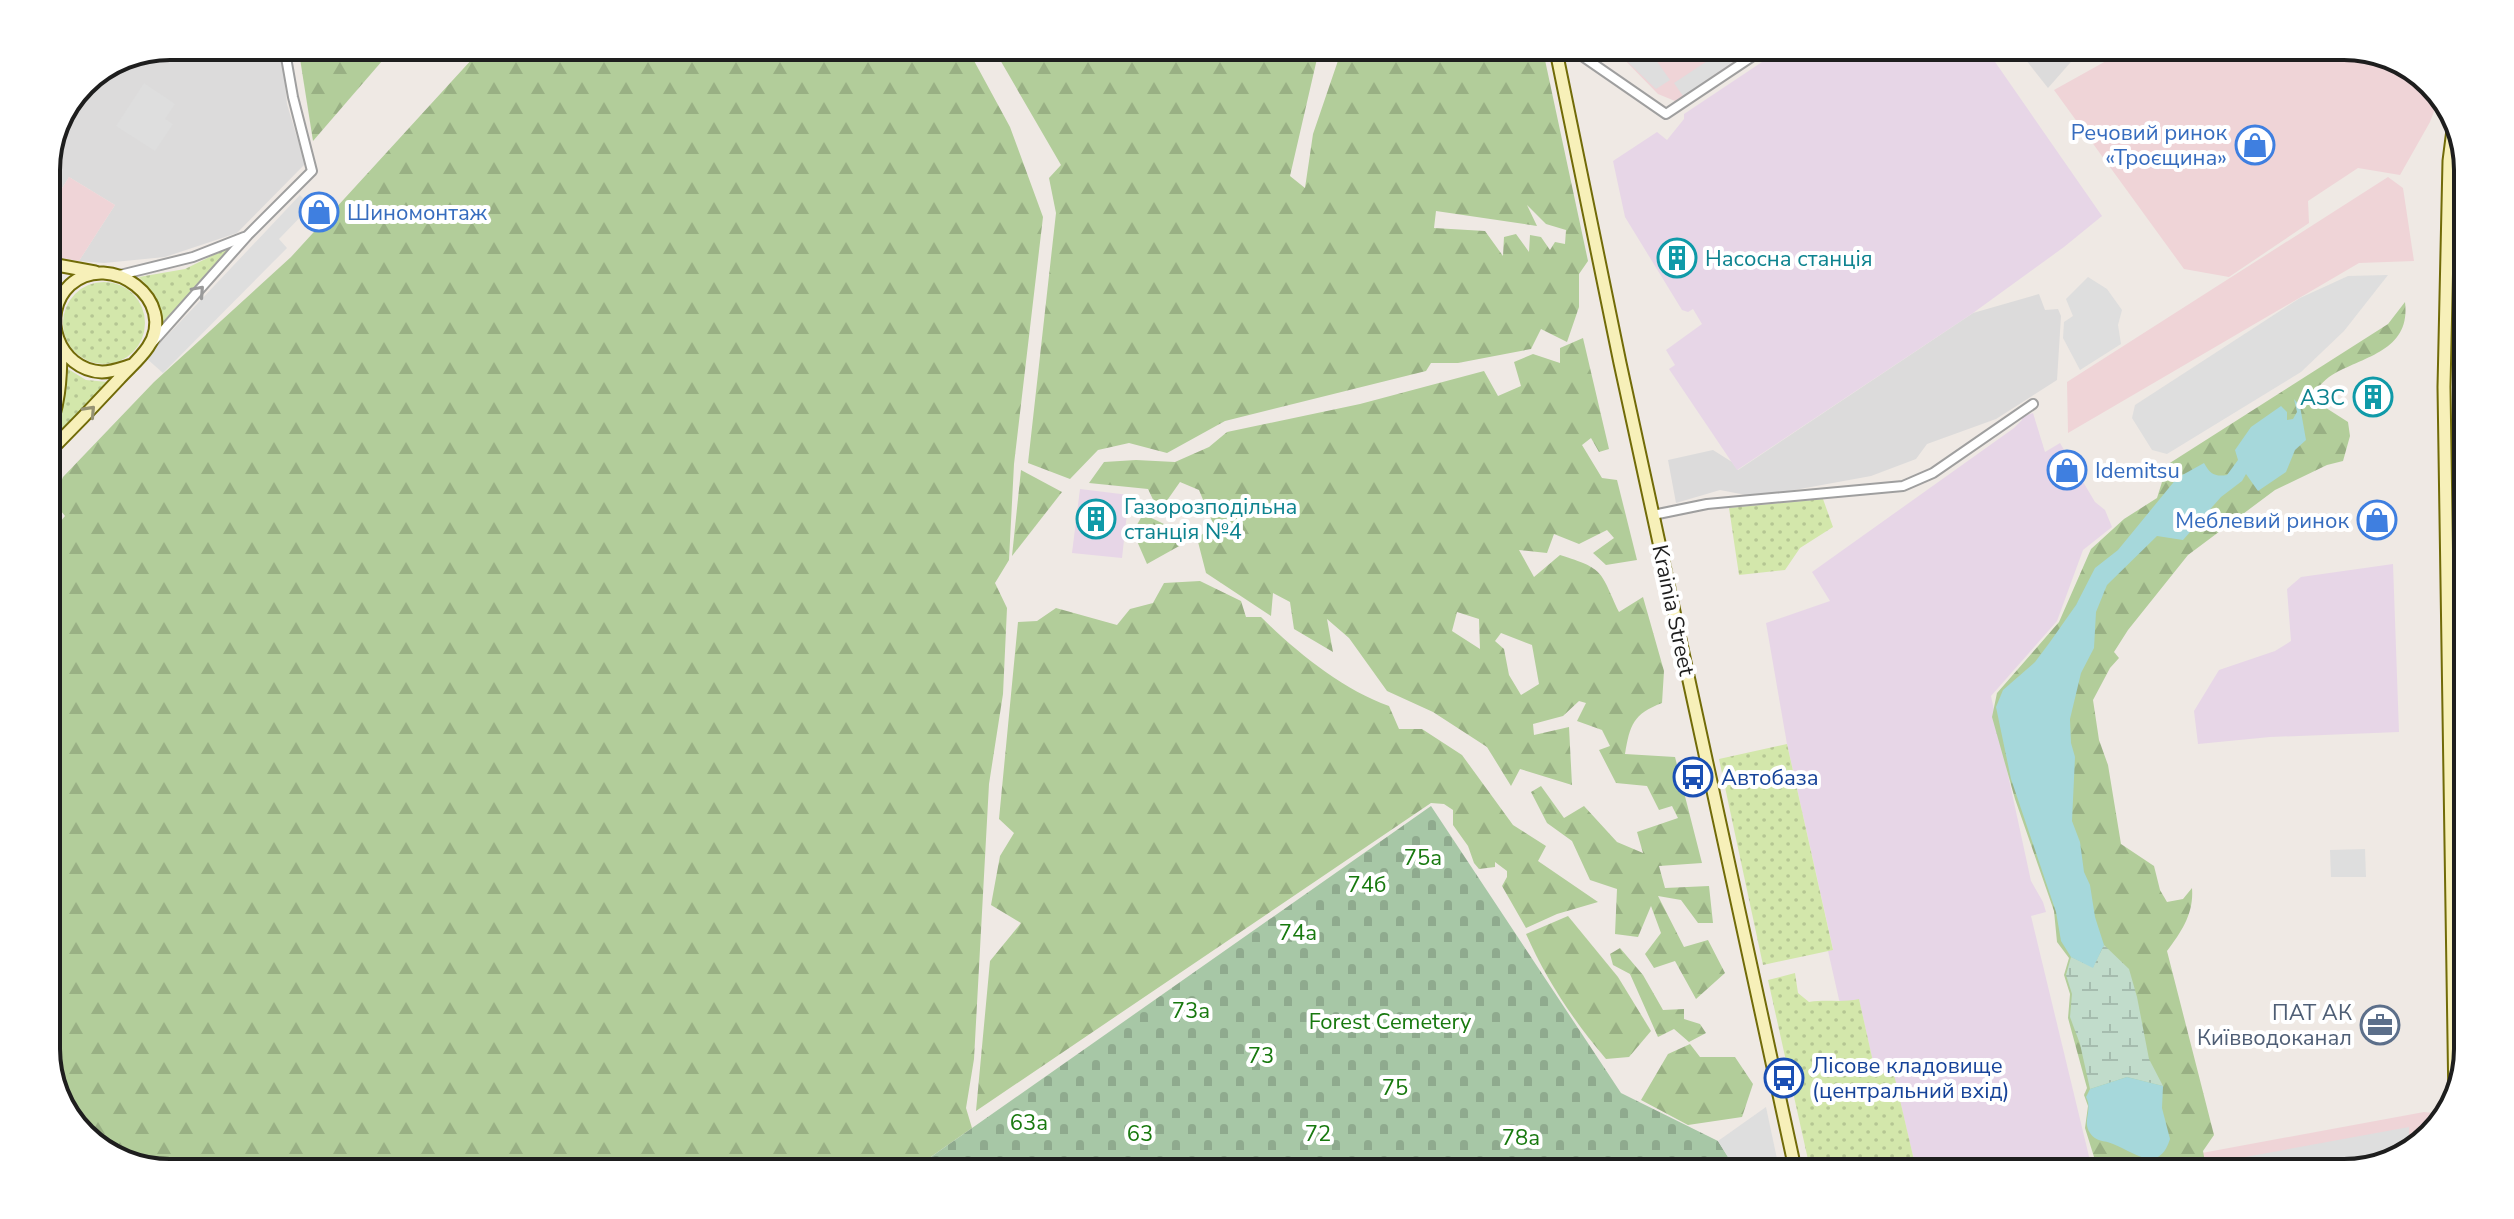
<svg xmlns="http://www.w3.org/2000/svg" width="2514" height="1219" viewBox="0 0 2514 1219" font-family="'Nunito Sans',sans-serif">
  <style>
    .residential { fill: #dcdbdb }
    .commercial { fill: #efd4d7 }
    .industrial { fill: #e7d6e7 }
    .grass { fill: url(#grass-dots) }
    .forest { fill: url(#forest-firs); fill-rule: evenodd }
    .wetland { fill: url(#wetland-marsh) }
    .cemetery { fill: url(#cemetery-stones) }
    .parking { fill: #dedede }
    .water { fill: #a6d8db }
    .lines { fill: none; stroke-linecap: round; stroke-linejoin: round }
    .street-casing { stroke: #9f9f9f; stroke-width: 12 }
    .secondary-casing { stroke: #716b08; stroke-width: 15 }
    .street { stroke: #fff; stroke-width: 8 }
    .secondary { stroke: #f7f0b9; stroke-width: 11 }
    .oneway { stroke: #9a9a9a }
    .oneway2 { stroke: #959273 }
    .labels { text-anchor: middle; stroke-width: 8; stroke-linejoin: round; paint-order: stroke }
    .shop-label { font-size: 22px; fill: #366cbe; stroke: #fff; text-anchor: end }
    .culture-label { font-size: 22px; fill: #0d838f; stroke: #fff; text-anchor: start }
    .street-label { font-size: 22px; fill: #1e1e1e; stroke: #fff }
    .transit-label { font-size: 22px; fill: #164399; stroke: #fff; text-anchor: start }
    .park-label { font-size: 22px; fill: #18790f; stroke: #fff }
    .service-label { font-size: 22px; fill: #4e5e75; stroke: #fff; text-anchor: end }
    .rim { fill: none; stroke: #1e1e1e; stroke-width: 4 }
  </style>
  <defs>
    <pattern id="grass-dots" width="8" height="8" patternUnits="userSpaceOnUse" patternTransform="scale(2)"><rect width="8" height="8" fill="#d3e7ab"/><path d="M2 2h.1M6 6h.1" fill="none" stroke="#b5c693" stroke-width="1.8" stroke-linecap="round"/></pattern>
    <pattern id="forest-firs" width="22" height="20" patternUnits="userSpaceOnUse" patternTransform="scale(2)"><rect width="22" height="20" fill="#b2cd9a"/><path d="M5 1l3.5 6h-7zM16 11l3.5 6h-7z" fill="#99b084"/></pattern>
    <pattern id="wetland-marsh" width="20" height="14" patternUnits="userSpaceOnUse" patternTransform="scale(2)"><rect width="20" height="14" fill="#c1dccb"/><path d="M1 5h8M5 5V1M11 12h8M15 12V8" fill="none" stroke="#a5bcae"/></pattern>
    <pattern id="cemetery-stones" width="16" height="16" patternUnits="userSpaceOnUse" patternTransform="scale(2)"><rect width="16" height="16" fill="#a7c7a6"/><path d="M2 7V4a2 2 0 0 1 4 0v3zM10 15v-3a2 2 0 0 1 4 0v3z" fill="#8faa8e"/></pattern>
  </defs>
  <rect width="100%" height="100%" fill="#efe9e4"/>
  <!-- residential -->
  <g class="residential">
    <path d="M170 46H275L282 51 287 104 305 164 237 233 165 257 104 263 79 261 115 205 69 177 46 214V162L83 82Z"/>
    <path d="M2015 46H2085L2048 88Z"/>
    <path d="M2039 294 2045 310 2058 309 2061 316 2057 380 1996 419 1927 444 1916 459 1871 476 1756 497 1720 490 1676 503 1668 460 1713 450 1732 462 1738 470 1973 313Z"/>
  </g>
  <!-- commercial -->
  <g class="commercial">
    <path d="M1611 46H1758L1675 101 1658 94Z"/>
    <path d="M2133 46H2344L2398 59 2440 95 2430 122 2400 175 2358 168 2308 201 2309 223 2229 277 2184 269 2054 90Z"/>
    <path d="M69 177 115 205 79 261 46 255V214Z"/>
    <path d="M2388 177 2403 188 2414 261 2359 263 2068 433 2067 382Z"/>
    <path d="M2424 1112 2433 1113V1129L2413 1152 2345 1173H2201L2202 1153Z"/>
  </g>
  <!-- industrial -->
  <g class="industrial">
    <path d="M1786 46H1984L2102 216 2064 247 1973 313 1737 470 1669 369 1675 365 1666 350 1702 324 1693 309 1688 312 1682 310 1625 217 1613 161 1657 132 1667 140 1684 119V114Z"/>
    <path d="M2033 413 2045 452 2060 443 2095 502 2105 510 2112 527 2083 550 2057 621 1991 696 2031 881 2043 902 2046 912 2031 916 2093 1173H1917L1893 1071 1876 1075 1859 1000 1840 1004 1828 951 1833 949 1787 744 1766 623 1830 601 1812 572 2014 428 2022 420 2021 417Z"/>
    <path d="M1080 489 1129 495 1122 558 1072 553Z"/>
    <path d="M2393 564 2399 732 2270 737 2198 744 2194 711 2219 670 2275 651 2291 641 2287 589 2301 577Z"/>
  </g>
  <!-- grass -->
  <g class="grass">
    <path d="M238 243 163 324 155 295 139 277 185 269Z"/>
    <circle cx="104" cy="323" r="41"/>
    <path d="M68 369 86 380 108 382 54 439 66 392Z"/>
    <path d="M1823 499 1833 527 1800 548 1785 570 1739 575 1729 508Z"/>
    <path d="M1787 744 1833 950 1763 965 1719 759Z"/>
    <path d="M1795 973 1798 993 1809 1002C1827 999 1841 1003 1859 999L1876 1075 1893 1070 1917 1173H1811L1768 980Z"/>
  </g>
  <!-- forest -->
  <g class="forest">
    <path d="M298 46H395L313 141Z"/>
    <path d="M484 46H966L1010 127 1043 217 1014 464 1009 560 995 583 1007 608 1003 694 989 784 974 1059 966 1108 972 1128 908 1173H170L116 1160 67 1118 46 1058V518L56 527 65 516 53 501 63 477 154 382 291 257Z"/>
    <path d="M992 46H1317L1319 50 1290 176 1305 188 1313 134 1343 46H1542L1588 261 1579 274V307L1567 342 1541 329 1531 349 1458 363H1431L1426 371 1225 421 1167 453 1129 443 1098 450 1070 479 1028 463 1056 213 1049 178 1061 165ZM1527 205 1546 224 1566 230 1565 244 1555 242 1550 250 1541 237 1530 235 1529 252 1516 234 1504 237 1503 256 1485 231 1434 228 1436 211 1537 226Z"/>
    <path d="M2405 302C2411 351 2364 356 2332 375 2324 380 2316 390 2309 397L2348 422 2350 436 2343 461 2327 465 2275 490 2188 555 2128 630 2114 652 2119 658 2110 668 2093 700 2099 740 2108 765 2121 844 2154 866 2160 890 2167 902 2183 899 2192 888C2194 913 2182 931 2167 951L2214 1135 2203 1151 2207 1173H2099L2085 1128 2088 1106 2084 1095 2087 1088 2068 1018 2070 994 2064 975 2069 958 2057 942 2054 911 2015 799 1992 717 1997 693 2059 622 2091 549 2124 519 2157 498 2162 482V468L2388 324Z"/>
    <path d="M1583 338 1609 449 1599 452 1591 438 1582 445 1602 478 1617 480 1637 560 1606 565 1593 553 1614 538 1607 530 1579 544 1554 534 1547 553 1519 550 1534 577 1560 555C1605 569 1600 571 1619 612L1643 597 1664 671 1662 703C1633 714 1630 725 1625 754L1675 757 1702 863 1659 866 1665 888 1709 886 1713 923H1698L1681 900 1658 896 1684 947 1708 940 1725 973 1696 999 1675 961 1654 968 1645 954 1661 933 1651 906 1638 937 1615 934 1617 889 1590 880 1572 841 1547 823 1531 792 1541 786 1564 818 1584 806 1617 842 1643 853 1637 832 1678 818 1672 806 1659 810 1647 786 1616 783 1599 750 1610 746 1602 730 1577 721 1586 703 1579 701 1563 716 1533 724 1534 735 1569 727 1572 785 1520 769 1511 786 1487 747 1433 712 1387 691 1349 638 1327 619 1333 652 1294 629 1290 602 1273 593 1271 616 1206 573 1197 538 1214 526 1199 490 1180 482 1159 512 1148 489 1089 483 1104 462 1136 460 1175 462 1209 447 1227 432 1360 404 1484 371 1498 396 1521 386 1514 362 1533 354 1560 363V348ZM1457 612 1479 619 1480 649 1452 631ZM1501 633 1532 645 1539 684 1521 695 1509 675 1504 649 1495 641Z"/>
    <path d="M1021 470 1062 492 1012 556Z"/>
    <path d="M1143 514 1164 524 1181 545 1147 564 1133 532Z"/>
    <path d="M1200 581 1241 601 1246 617H1261C1295 651 1343 690 1389 706L1399 729H1422L1462 755 1513 825 1546 846 1538 861 1598 902 1557 914 1526 928 1502 886 1507 877V871L1495 862V867L1479 869 1474 863 1468 846 1453 825V810L1444 804 1431 803 976 1111 990 961 1021 923 991 905 1000 856 1014 833 999 819 1018 622 1037 621 1056 608 1117 625 1130 609 1153 603 1164 583Z"/>
    <path d="M1568 916 1618 977 1651 1031 1629 1057 1606 1059C1573 1020 1547 981 1526 934Z"/>
    <path d="M1620 948 1643 975 1663 1010 1684 1009V1019L1700 1024 1706 1033 1689 1042 1674 1029 1658 1037 1630 974 1613 965 1610 954Z"/>
    <path d="M1690 1044 1700 1057H1735L1753 1084 1742 1117 1688 1125 1641 1100 1668 1054Z"/>
  </g>
  <!-- wetland -->
  <path class="wetland" d="M2104 945 2129 969 2137 997 2149 1059 2163 1086 2127 1077 2090 1089 2080 1044 2070 1017 2072 994 2066 975 2071 957 2093 967Z"/>
  <!-- cemetery -->
  <path class="cemetery" d="M1431 806 1621 1093 1718 1141 1738 1173H908Z"/>
  <!-- parking -->
  <g class="parking">
    <path d="M1611 46H1646L1670 80 1656 89Z"/>
    <path d="M1730 46H1757L1683 96 1674 83Z"/>
    <path d="M144 83 175 104 165 119 173 124 155 151 116 126Z"/>
    <path d="M300 195 311 206 279 239 287 248 163 373 146 358Z"/>
    <path d="M2388 275 2344 331 2301 372 2167 454 2152 450 2132 418 2135 405 2300 298 2348 276Z"/>
    <path d="M2088 277 2107 289 2122 310 2118 325 2121 344 2080 370 2063 338 2064 322 2073 316 2066 299Z"/>
    <path d="M2365 849 2366 877H2331L2330 850Z"/>
    <path d="M1766 1107 1780 1173H1738L1718 1141Z"/>
    <path d="M2409 1127V1154L2345 1173H2231L2229 1160Z"/>
  </g>
  <!-- water -->
  <g class="water">
    <path d="M2294 399 2300 406 2306 440 2295 450 2286 472 2258 491 2246 474 2242 481 2221 497 2183 540 2157 536 2107 585 2096 612 2094 648 2081 673 2070 719 2071 743 2075 757 2072 821 2080 842 2084 872 2090 885 2095 917 2104 945 2093 968 2071 957 2061 941 2056 912 2011 779 1996 707 2003 690 2035 662 2050 642 2076 605 2095 568 2118 550 2177 478 2204 463C2210 474 2215 477 2227 475L2238 460 2235 450 2251 427 2281 406 2287 412V420L2293 419 2297 412Z"/>
    <path d="M2127 1077 2163 1086 2162 1108 2170 1139C2159 1175 2134 1152 2113 1144 2104 1140 2096 1142 2090 1133 2082 1121 2093 1110 2086 1097L2090 1089Z"/>
  </g>
  <g class="lines">
    <defs>
      <g id="street">
        <path d="M1556 50 1569 47 1666 114 1768 46"/>
        <path d="M120 275 193 257 244 237"/>
        <path d="M152 343 248 235 312 171 293 97 284 46"/>
        <path d="M1653 515 1707 504 1903 486 1933 473 2033 404"/>
      </g>
      <g id="secondary">
        <path d="M1555 46 1620 363 1796 1173"/>
        <path d="M2454 122 2449 161 2444 387 2455 1104"/>
        <path d="M46 263 95 272"/>
        <path d="M46 438C59 408 61 380 61 348"/>
        <path d="M46 455C71 430 95 405 119 379 128 369 140 359 148 347 179 301 110 249 70 285 39 314 58 370 102 372 112 372 122 368 132 365"/>
      </g>
    </defs>
    <!-- street casing -->
    <use href="#street" class="street-casing"/>
    <!-- secondary casing -->
    <use href="#secondary" class="secondary-casing"/>
    <!-- street -->
    <use href="#street" class="street"/>
    <!-- secondary -->
    <use href="#secondary" class="secondary"/>
  </g>
  <!-- one-way arrows -->
  <defs><path id="oneway-chevron" d="M-2-3.5L2.5 0L-2 3.5" fill="none" stroke-width="1.6" stroke-linecap="round" stroke-linejoin="round" transform="scale(2)"/></defs>
  <use class="oneway" href="#oneway-chevron" transform="translate(199 291) rotate(-48)"/>
  <use class="oneway2" href="#oneway-chevron" transform="translate(90 411) rotate(-47)"/>
  <!-- icons -->
  <defs>
    <symbol id="shop-ring" viewBox="-11 -11 22 22"><circle r="9.5" fill="#fff" stroke="#3f7fe0" stroke-width="1.5"/><path d="M-5-2.5h2.3a2.7 3.5 0 0 1 5.4 0H5L5.5 6h-11ZM-1.5-2.5h3a1.5 2.3 0 0 0-3 0Z" fill="#3f7fe0"/></symbol>
    <symbol id="building-ring" viewBox="-11 -11 22 22"><circle r="9.5" fill="#fff" stroke="#0f9aa8" stroke-width="1.5"/><path d="M-4-6H4V6H1V3H-1V6H-4ZM-2.5-4.3h1.7v1.8h-1.7ZM.8-4.3h1.7v1.8H.8ZM-2.5-1h1.7V.8h-1.7ZM.8-1h1.7V.8H.8Z" fill="#0f9aa8"/></symbol>
    <symbol id="bus-ring" viewBox="-11 -11 22 22"><circle r="9.5" fill="#fff" stroke="#1a4fb4" stroke-width="1.5"/><path d="M-5-6H5V4H4V6H2V4H-2V6H-4V4H-5ZM-3.5-4V0h7V-4ZM-3.5 1.2v1.5H-2V1.2ZM2 1.2v1.5H3.5V1.2Z" fill="#1a4fb4"/></symbol>
    <symbol id="office-ring" viewBox="-11 -11 22 22"><circle r="9.5" fill="#fff" stroke="#5c6f8a" stroke-width="1.5"/><path d="M-6-3h4V-5.5h4V-3h4V5H-6ZM-1-4.5V-3h2v-1.5ZM-6 0V1H6V0Z" fill="#5c6f8a"/></symbol>
  </defs>
  <g fill-rule="evenodd">
    <use href="#shop-ring" x="2233" y="123" width="44" height="44"/>
    <use href="#shop-ring" x="297" y="190" width="44" height="44"/>
    <use href="#building-ring" x="1655" y="236" width="44" height="44"/>
    <use href="#building-ring" x="2351" y="375" width="44" height="44"/>
    <use href="#shop-ring" x="2045" y="448" width="44" height="44"/>
    <use href="#building-ring" x="1074" y="497" width="44" height="44"/>
    <use href="#shop-ring" x="2355" y="498" width="44" height="44"/>
    <use href="#bus-ring" x="1671" y="755" width="44" height="44"/>
    <use href="#office-ring" x="2358" y="1003" width="44" height="44"/>
    <use href="#bus-ring" x="1762" y="1056" width="44" height="44"/>
  </g>
  <g class="labels">
    <!-- shop labels -->
    <g class="shop-label">
      <text x="2227" y="140">Речовий ринок<tspan x="2227" dy="25">«Троєщина»</tspan></text>
      <text x="347" y="220" text-anchor="start">Шиномонтаж</text>
      <text x="2095" y="478" text-anchor="start">Idemitsu</text>
      <text x="2349" y="528">Меблевий ринок</text>
    </g>
    <!-- culture labels -->
    <g class="culture-label">
      <text x="1705" y="266">Насосна станція</text>
      <text x="2345" y="405" text-anchor="end">АЗС</text>
      <text x="1124" y="514">Газорозподільна<tspan x="1124" dy="25">станція №4</tspan></text>
    </g>
    <!-- street labels -->
    <g class="street-label">
      <text transform="translate(1674 610) rotate(78)" y="8">Krainia Street</text>
    </g>
    <!-- transit labels -->
    <g class="transit-label">
      <text x="1721" y="785">Автобаза</text>
      <text x="1812" y="1073">Лісове кладовище<tspan x="1812" dy="25">(центральний вхід)</tspan></text>
    </g>
    <!-- park labels -->
    <g class="park-label">
      <text x="1423" y="865">75а</text>
      <text x="1367" y="892">74б</text>
      <text x="1298" y="940">74а</text>
      <text x="1191" y="1018">73а</text>
      <text x="1390" y="1029">Forest Cemetery</text>
      <text x="1261" y="1063">73</text>
      <text x="1395" y="1095">75</text>
      <text x="1029" y="1130">63а</text>
      <text x="1140" y="1141">63</text>
      <text x="1318" y="1141">72</text>
      <text x="1521" y="1145">78а</text>
    </g>
    <!-- service labels -->
    <g class="service-label">
      <text x="2352" y="1020">ПАТ АК<tspan x="2352" dy="25">Київводоканал</tspan></text>
    </g>
  </g>
  <!-- crop -->
  <path d="M0 0H2514V1219H0ZM170 60H2344A110 110 0 0 1 2454 170V1049A110 110 0 0 1 2344 1159H170A110 110 0 0 1 60 1049V170A110 110 0 0 1 170 60Z" fill="#fff" fill-rule="evenodd"/>
  <path class="rim" d="M170 60H2344A110 110 0 0 1 2454 170V1049A110 110 0 0 1 2344 1159H170A110 110 0 0 1 60 1049V170A110 110 0 0 1 170 60Z"/>
</svg>
